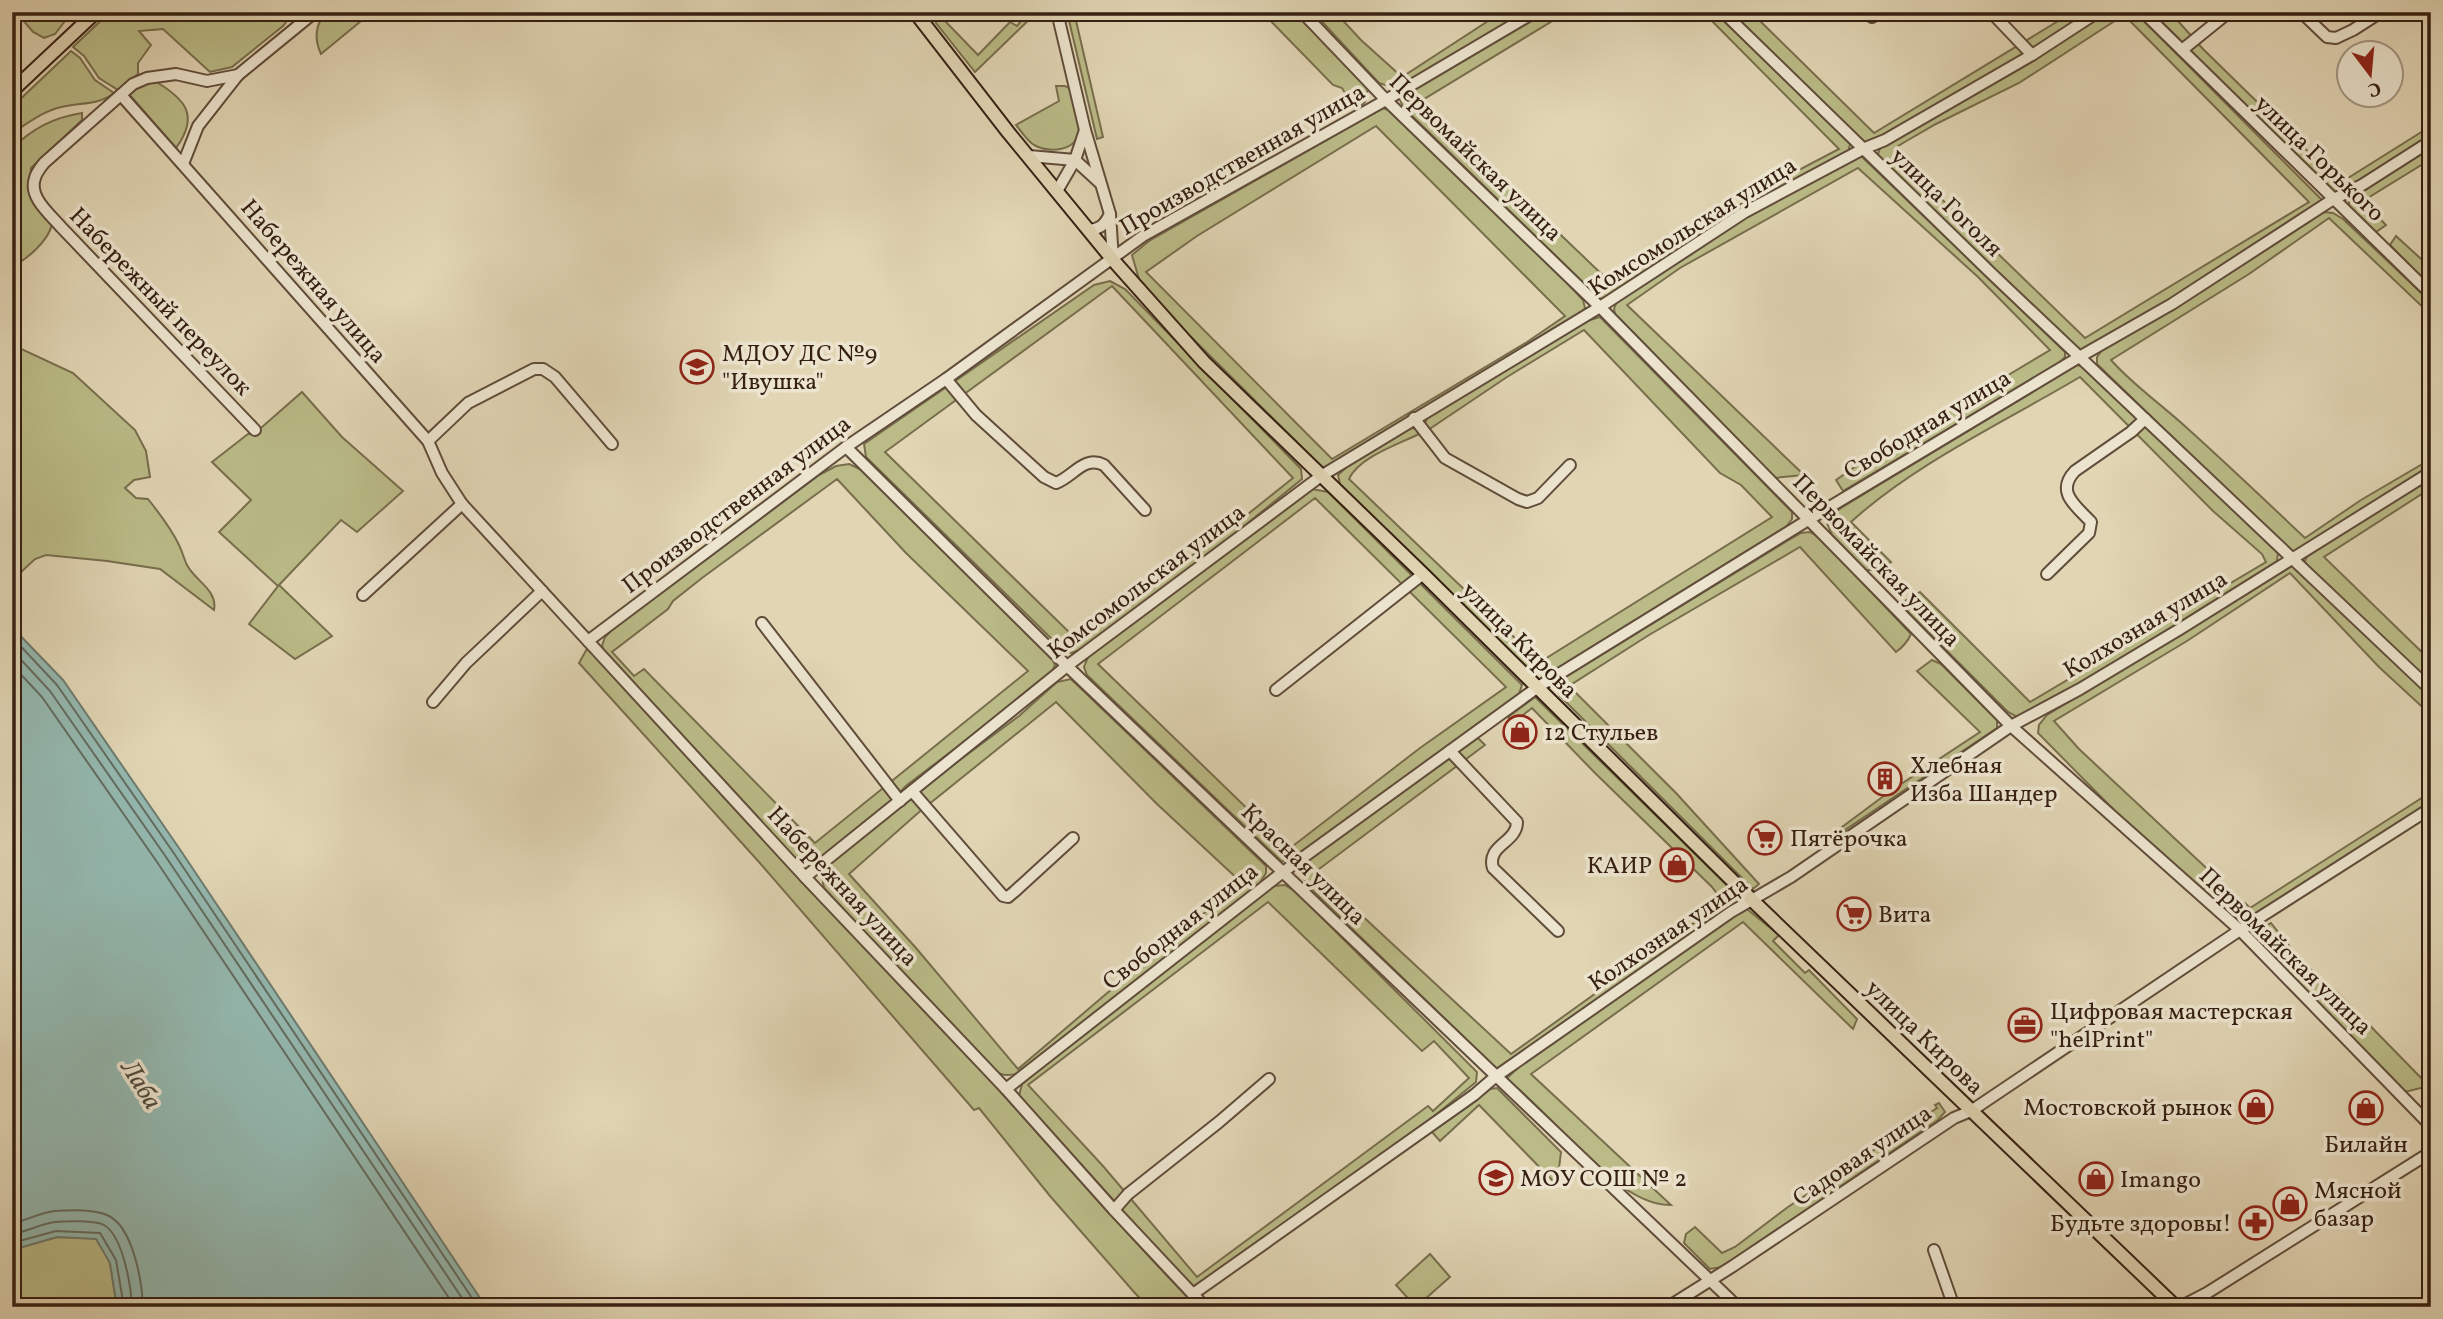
<svg xmlns="http://www.w3.org/2000/svg" width="2443" height="1319" viewBox="0 0 2443 1319" font-family="Vollkorn,serif">
  <style>
    .green { fill: #babb87; stroke: #786d4c; stroke-width: 2; fill-rule: evenodd }
    .water { fill: #94b8af; stroke: #6e7b70; stroke-width: 2 }
    .lines { fill: none; stroke-linecap: round; stroke-linejoin: round }
    .shore { stroke: #646c60; stroke-width: 2 }
    .minor-casing { stroke: #604c3a; stroke-width: 14 }
    .major-casing { stroke: #351f12; stroke-width: 16 }
    .minor { stroke: #ece4ce; stroke-width: 10 }
    .major { stroke: #e1d5b4; stroke-width: 12 }
    .labels { text-anchor: middle; stroke-width: 7; stroke-linejoin: round; paint-order: stroke }
    .street-label { font-size: 24px; fill: #351f12; stroke: #ece4ce }
    .poi-label { font-size: 24px; fill: #351f12; stroke: #ece4ce; text-anchor: start }
    .water-label { font-size: 26px; font-style: italic; fill: #524d41; stroke: #ece4ce }
  </style>
  <rect width="100%" height="100%" fill="#e1d5b4"/>
  <filter id="stains"><feTurbulence type="fractalNoise" baseFrequency=".00286" numOctaves="4"/><feColorMatrix values="0 0 0 0 .2 0 0 0 0 .09 0 0 0 0 .02 0 0 0 .5 -.17"/></filter>
  <radialGradient id="worn" r=".72"><stop offset=".6" stop-color="#630" stop-opacity="0"/><stop offset="1" stop-color="#630" stop-opacity=".3"/></radialGradient>
  <!-- green -->
  <g class="green">
    <path d="M16 12H72L55 34 44 38 33 32Z"/>
    <path d="M110 12H294L283 26 232 67 210 72 163 29 139 31 151 45 138 63V74L118 90 99 78 84 56 73 47Z"/>
    <path d="M326 12H372L321 54C314 39 315 25 326 12Z"/>
    <path d="M932 12H954L945 21 978 55 1010 22 1017 26 1022 20 1016 15 1019 12H1037L975 72 936 23Z"/>
    <path d="M1067 12H1074L1103 137 1097 139Z"/>
    <path d="M1262 12H1294L1365 85 1368 89 1365 102 1356 111 1342 88 1333 85Z"/>
    <path d="M1313 12H1335L1361 40 1402 77 1502 12H1525L1406 83 1391 87 1379 83Z"/>
    <path d="M1546 12H1567L1421 101 1612 284 1778 181 1839 149 1703 12H1716L1850 144 1848 153 1662 260 1608 296 1600 299 1403 107 1400 100 1406 93Z"/>
    <path d="M1729 12H1751L1874 133 2073 12H2090L2038 46 1872 142 1865 143Z"/>
    <path d="M2106 12H2135L2322 200 2320 204 2168 301 2081 351 2068 340 1879 158C1876 150 1882 146 1889 142ZM2124 15 2309 202 2085 338 1894 153 1895 148 1903 143 1936 124 2019 83Z"/>
    <path d="M2152 12H2170L2203 49 2340 183 2431 126V135L2337 194 2332 193Z"/>
    <path d="M71 51 80 58 95 80 114 93C97 106 81 102 61 107 43 111 27 124 12 133V107Z"/>
    <path d="M155 81C185 99 200 115 176 148L127 92 135 86Z"/>
    <path d="M1056 86H1065L1071 89C1074 100 1083 121 1080 132 1074 152 1049 153 1034 145 1027 141 1021 131 1016 125L1059 101Z"/>
    <path d="M1383 108 1389 110 1412 131 1512 229 1526 239 1583 300 1585 308 1581 314 1328 468H1323L1174 320 1139 279 1132 255 1149 241ZM1376 126 1565 316 1527 342 1332 459 1146 272 1197 236Z"/>
    <path d="M82 113V120L31 168C28 197 31 204 52 224 49 240 27 260 12 266V148C34 128 52 118 82 113Z"/>
    <path d="M2431 148V159L2363 201 2386 225 2376 232 2349 207V200Z"/>
    <path d="M1860 155 2065 352V357L2057 365 1843 491 1836 480 1856 466 2050 350 1978 277 1858 168 1680 268 1627 305 1804 475 1774 478 1615 314 1614 309 1617 301 1748 215Z"/>
    <path d="M2323 212 2333 213 2343 219 2431 302V315L2329 218 2249 274 2111 360C2133 385 2162 405 2187 428 2227 464 2266 501 2305 538L2361 500 2431 459V466L2292 553 2097 364V357L2102 350 2173 309Z"/>
    <path d="M2396 236 2431 268V287L2390 245Z"/>
    <path d="M1110 281 1125 289 1301 469 1302 479 1205 558 1083 649 1071 653 1064 651 866 457 864 444 1094 285ZM1112 286 1293 478 1243 518 1077 640 885 452Z"/>
    <path d="M1600 317 1792 512V519L1786 527 1553 672H1538L1527 669 1340 484 1338 475 1349 465 1411 428 1417 429 1419 434C1399 444 1359 457 1349 479L1540 662 1772 517 1741 485 1720 473 1584 330 1507 377 1428 430 1425 423 1428 416 1580 323Z"/>
    <path d="M12 342 19 348 73 373 135 430 146 451 150 477 134 480 125 488 136 498 148 499C160 514 171 528 179 545 182 551 184 559 187 565 195 581 218 590 214 610L160 569 107 561 46 555 35 559 19 574 12 566Z"/>
    <path d="M2077 365 2085 367 2278 553 2277 561 2098 673 2019 718 2008 712 1900 604 1920 592 2030 702 2266 562 2262 554 2213 511 2080 377C2006 421 1914 464 1851 522L1891 562 1879 570H1866L1832 535 1827 523 1831 516 1841 508Z"/>
    <path d="M302 392 342 437 403 491 357 532 341 520 279 585 332 636 295 659 249 624 278 586 219 532 251 500 212 462 248 434H254Z"/>
    <path d="M849 464 862 470 1052 658 1055 665 1051 674 1035 688 907 785 881 811 818 861 804 863 788 853 608 659 602 646 605 637 614 628 819 475 836 466ZM837 479 906 553 1028 671 815 843 644 669 634 676 612 652 668 609 673 601 702 578Z"/>
    <path d="M2431 478V488L2324 557 2431 661V685L2304 563 2308 554Z"/>
    <path d="M1312 489 1328 492 1522 685 1519 694 1506 707 1290 861H1281L1087 675 1084 667 1088 657 1107 641ZM1315 498 1506 687 1420 748 1289 849 1098 664Z"/>
    <path d="M1810 532 1820 538 1911 634C1908 641 1903 647 1896 652L1800 547 1649 635 1569 686 1676 793 1759 884 1753 889 1560 696 1559 688 1564 678 1787 541 1801 533Z"/>
    <path d="M2285 566H2293L2431 697V715L2379 667 2290 573 2187 641 2054 721 2079 749 2217 878 2202 891 2119 815 2038 733 2039 725 2047 715 2188 630Z"/>
    <path d="M588 647C699 773 816 892 930 1014 1020 1111 1104 1212 1197 1307H1148L1134 1292 1050 1196 979 1108 974 1110 759 862 579 663Z"/>
    <path d="M1932 660 1941 664 1997 720V728L1836 836 1834 833 1889 792 1980 732 1917 671Z"/>
    <path d="M1071 679 1266 866V873L1260 883 1020 1073C1003 1078 997 1074 985 1062L824 888C821 876 822 871 831 862L930 782 1019 716 1057 682ZM1056 702 1157 804 1242 883 1153 954 1018 1069 916 948 849 874 918 813Z"/>
    <path d="M1535 697 1741 899 1499 1071 1310 888 1301 874 1300 866 1478 738 1485 745 1315 872 1511 1054 1723 902 1712 887 1595 773 1532 708 1513 723 1508 717Z"/>
    <path d="M2431 792V802L2249 919H2236L2232 917 2245 903 2250 908Z"/>
    <path d="M1285 885 1296 892 1477 1072 1476 1082 1417 1130 1199 1285 1192 1287 1019 1096 1022 1084 1041 1068 1273 886ZM1268 902 1422 1051 1434 1041 1469 1078 1433 1111 1428 1106 1197 1277 1103 1166 1028 1085Z"/>
    <path d="M1747 909 1779 935 1773 941 1805 973 1809 970 1857 1019 1853 1029 1743 922 1531 1074 1671 1205C1614 1206 1553 1112 1506 1079L1523 1063 1738 911Z"/>
    <path d="M2271 923 2302 962 2340 995 2429 1086 2405 1092 2290 977 2255 937 2260 929Z"/>
    <path d="M1497 1088 1561 1152 1558 1176 1553 1181 1479 1105 1440 1141 1431 1131 1490 1089Z"/>
    <path d="M1939 1103 1945 1112 1938 1120 1722 1267 1710 1269 1684 1243 1686 1234 1695 1227 1722 1253 1735 1247 1788 1207 1937 1108 1935 1105Z"/>
    <path d="M57 1237 97 1238 110 1263 117 1307H12V1250Z"/>
    <path d="M1430 1254 1450 1277 1416 1307 1396 1285Z"/>
  </g>
  <!-- water -->
  <path class="water" d="M12 627 63 680 179 848 486 1307H117L110 1263 96 1239 57 1237 12 1250Z"/>
  <g class="lines">
    <!-- shore -->
    <g class="shore">
      <path d="M12 637 57 685 173 852 478 1307"/>
      <path d="M12 650 50 691 166 857 468 1307"/>
      <path d="M12 665 42 697 157 862 455 1307"/>
      <path d="M12 1224C26 1220 40 1213 54 1211 68 1210 94 1209 107 1215 133 1226 142 1281 143 1307"/>
      <path d="M12 1234C26 1232 40 1224 55 1222 64 1221 96 1220 104 1225 123 1236 131 1286 132 1307"/>
      <path d="M12 1243 56 1231 100 1233 116 1260 124 1307"/>
    </g>
    <defs>
      <g id="minor">
        <path d="M1057 12 1085 130 1110 214 1113 260"/>
        <path d="M1302 12 1386 100 1600 307 2011 726 2240 930 2431 1126"/>
        <path d="M1723 12 1992 274 2431 690"/>
        <path d="M1991 12 2032 55"/>
        <path d="M2143 12 2431 294"/>
        <path d="M2301 12 2327 37 2336 38 2353 30 2381 12"/>
        <path d="M1872 17 1880 12"/>
        <path d="M2182 50 2229 12"/>
        <path d="M121 95 428 441 442 473 462 504 805 877 1006 1089 1114 1210 1205 1307"/>
        <path d="M1029 156 1075 160 1099 182"/>
        <path d="M183 164 198 126 238 75"/>
        <path d="M1057 191 1075 160 1085 130"/>
        <path d="M1089 230C1101 229 1105 224 1110 214"/>
        <path d="M946 379 976 415 1044 477 1056 483C1074 476 1084 455 1104 465L1145 510"/>
        <path d="M1414 418 1445 458 1518 499 1527 502 1538 498 1570 465"/>
        <path d="M255 430 61 227C50 214 28 197 35 178 36 173 41 167 44 163L133 84 147 78 176 74 207 81 238 75 315 12"/>
        <path d="M428 441 468 403 534 369H543L555 377 612 444"/>
        <path d="M846 447 1067 666 1738 1307"/>
        <path d="M2047 574 2089 533 2091 522C2076 506 2055 492 2075 471L2131 432 2145 419"/>
        <path d="M363 595 462 504"/>
        <path d="M762 623 900 801"/>
        <path d="M588 641 846 447 946 379 1143 236 1386 100 1535 12"/>
        <path d="M1276 690 1423 574"/>
        <path d="M433 702 466 663 542 591"/>
        <path d="M1450 751 1517 822C1517 843 1486 845 1493 868L1558 931"/>
        <path d="M912 791 1003 896 1008 897 1014 892 1073 838"/>
        <path d="M805 877 1067 666 1321 476 1600 307 1745 212 1863 149 1885 140 2032 55 2098 12"/>
        <path d="M1006 1089 1283 872 1538 687 1808 520 2081 356 2172 304 2332 200 2362 185 2431 141"/>
        <path d="M1114 1210 1128 1194 1219 1122 1269 1079"/>
        <path d="M1934 1250 1954 1307"/>
        <path d="M1193 1294 1474 1095 1495 1077 1731 912 1791 877 2011 726 2080 689 2180 629 2431 472"/>
        <path d="M1668 1307 1733 1266 1954 1118 1971 1111 2240 930 2431 808"/>
        <path d="M2180 1307 2207 1293 2431 1152"/>
      </g>
      <g id="major">
        <path d="M915 12 1008 132 1113 260 1204 362 1423 574 1753 901 2176 1307"/>
        <path d="M12 91 96 12"/>
      </g>
    </defs>
    <!-- minor casing -->
    <use href="#minor" class="minor-casing"/>
    <!-- major casing -->
    <use href="#major" class="major-casing"/>
    <!-- minor -->
    <use href="#minor" class="minor"/>
    <!-- major -->
    <use href="#major" class="major"/>
  </g>
  <!-- icons -->
  <defs>
    <symbol id="school-ring" viewBox="-11 -11 22 22"><circle r="9.5" fill="#ece4ce" stroke="#8f2418" stroke-width="1.5"/><path d="M0-5L7-2L0 1L-7-2ZM-4 1L0 2.5L4 1V4Q0 6-4 4Z" fill="#8f2418"/></symbol>
    <symbol id="shop-ring" viewBox="-11 -11 22 22"><circle r="9.5" fill="#ece4ce" stroke="#8f2418" stroke-width="1.5"/><path d="M-5-2.5h2.3a2.7 3.5 0 0 1 5.4 0H5L5.5 6h-11ZM-1.5-2.5h3a1.5 2.3 0 0 0-3 0Z" fill="#8f2418"/></symbol>
    <symbol id="building-ring" viewBox="-11 -11 22 22"><circle r="9.5" fill="#ece4ce" stroke="#8f2418" stroke-width="1.5"/><path d="M-4-6H4V6H1V3H-1V6H-4ZM-2.5-4.3h1.7v1.8h-1.7ZM.8-4.3h1.7v1.8H.8ZM-2.5-1h1.7V.8h-1.7ZM.8-1h1.7V.8H.8Z" fill="#8f2418"/></symbol>
    <symbol id="supermarket-ring" viewBox="-11 -11 22 22"><circle r="9.5" fill="#ece4ce" stroke="#8f2418" stroke-width="1.5"/><path d="M-6-5.5h2.5l.6 2H6L4.5 2H-2.5L-4.4-4H-6ZM-1.5 3.2a1.3 1.3 0 1 0 .1 0ZM3 3.2a1.3 1.3 0 1 0 .1 0Z" fill="#8f2418"/></symbol>
    <symbol id="office-ring" viewBox="-11 -11 22 22"><circle r="9.5" fill="#ece4ce" stroke="#8f2418" stroke-width="1.5"/><path d="M-6-3h4V-5.5h4V-3h4V5H-6ZM-1-4.5V-3h2v-1.5ZM-6 0V1H6V0Z" fill="#8f2418"/></symbol>
    <symbol id="pharmacy-ring" viewBox="-11 -11 22 22"><circle r="9.5" fill="#ece4ce" stroke="#8f2418" stroke-width="1.5"/><path d="M-2-6h4v4h4v4h-4v4h-4v-4h-4v-4h4Z" fill="#8f2418"/></symbol>
  </defs>
  <g fill-rule="evenodd">
    <use href="#school-ring" x="678" y="348" width="38" height="38"/>
    <use href="#shop-ring" x="1501" y="713" width="38" height="38"/>
    <use href="#building-ring" x="1866" y="760" width="38" height="38"/>
    <use href="#supermarket-ring" x="1746" y="819" width="38" height="38"/>
    <use href="#shop-ring" x="1658" y="846" width="38" height="38"/>
    <use href="#supermarket-ring" x="1835" y="895" width="38" height="38"/>
    <use href="#office-ring" x="2006" y="1006" width="38" height="38"/>
    <use href="#shop-ring" x="2237" y="1088" width="38" height="38"/>
    <use href="#shop-ring" x="2347" y="1089" width="38" height="38"/>
    <use href="#school-ring" x="1477" y="1159" width="38" height="38"/>
    <use href="#shop-ring" x="2077" y="1160" width="38" height="38"/>
    <use href="#shop-ring" x="2271" y="1185" width="38" height="38"/>
    <use href="#pharmacy-ring" x="2237" y="1204" width="38" height="38"/>
  </g>
  <g class="labels">
    <!-- street labels -->
    <g class="street-label">
      <text transform="translate(1476 157) rotate(44)" y="8">Первомайская улица</text>
      <text transform="translate(2320 158) rotate(44)" y="8">улица Горького</text>
      <text transform="translate(1242 159) rotate(-30)" y="8">Производственная улица</text>
      <text transform="translate(1947 202) rotate(44)" y="8">улица Гоголя</text>
      <text transform="translate(1692 226) rotate(-32)" y="8">Комсомольская улица</text>
      <text transform="translate(314 281) rotate(49)" y="8">Набережная улица</text>
      <text transform="translate(161 301) rotate(46)" y="8">Набережный переулок</text>
      <text transform="translate(1927 424) rotate(-31)" y="8">Свободная улица</text>
      <text transform="translate(736 504) rotate(-37)" y="8">Производственная улица</text>
      <text transform="translate(1877 560) rotate(46)" y="8">Первомайская улица</text>
      <text transform="translate(1146 581) rotate(-37)" y="8">Комсомольская улица</text>
      <text transform="translate(2145 624) rotate(-31)" y="8">Колхозная улица</text>
      <text transform="translate(1520 640) rotate(45)" y="8">улица Кирова</text>
      <text transform="translate(1304 864) rotate(44)" y="8">Красная улица</text>
      <text transform="translate(843 886) rotate(47)" y="8">Набережная улица</text>
      <text transform="translate(1180 926) rotate(-38)" y="8">Свободная улица</text>
      <text transform="translate(1668 933) rotate(-34)" y="8">Колхозная улица</text>
      <text transform="translate(2286 951) rotate(44)" y="8">Первомайская улица</text>
      <text transform="translate(1925 1037) rotate(44)" y="8">улица Кирова</text>
      <text transform="translate(1862 1155) rotate(-34)" y="8">Садовая улица</text>
    </g>
    <!-- poi labels -->
    <g class="poi-label">
      <text x="722" y="361">МДОУ ДС №9<tspan x="722" dy="28">"Ивушка"</tspan></text>
      <text x="1544" y="740">12 Стульев</text>
      <text x="1910" y="773">Хлебная<tspan x="1910" dy="28">Изба Шандер</tspan></text>
      <text x="1790" y="846">Пятёрочка</text>
      <text x="1652" y="873" text-anchor="end">КАИР</text>
      <text x="1878" y="922">Вита</text>
      <text x="2050" y="1019">Цифровая мастерская<tspan x="2050" dy="28">"helPrint"</tspan></text>
      <text x="2232" y="1115" text-anchor="end">Мостовской рынок</text>
      <text x="2366" y="1152" text-anchor="middle">Билайн</text>
      <text x="1520" y="1186">МОУ СОШ № 2</text>
      <text x="2120" y="1187">Imango</text>
      <text x="2314" y="1198">Мясной<tspan x="2314" dy="28">базар</tspan></text>
      <text x="2232" y="1231" text-anchor="end">Будьте здоровы!</text>
    </g>
    <!-- water labels -->
    <g class="water-label">
      <text transform="translate(142 1084) rotate(58)" y="9">Лаба</text>
    </g>
  </g>
  <!-- margin -->
  <rect width="2443" height="1319" fill="none" stroke="#e1d5b4" stroke-width="42"/>
  <rect x="14" y="14" width="2415" height="1291" fill="none" stroke="#351f12" stroke-width="3.5"/>
  <rect x="21" y="21" width="2401" height="1277" fill="none" stroke="#351f12" stroke-width="2"/>
  <!-- north arrow -->
  <g transform="translate(2370 74) rotate(164)"><circle r="33" fill="#ece4ce" stroke="#a39583" stroke-width="2"/>
  <path d="M0-5L12 26L0 18L-12 26Z" fill="#8f2418"/>
  <text y="-10" font-size="19" font-weight="bold" text-anchor="middle" fill="#351f12">С</text>
  </g>
  <rect width="100%" height="100%" filter="url(#stains)"/>
  <rect width="100%" height="100%" fill="url(#worn)"/>
</svg>
